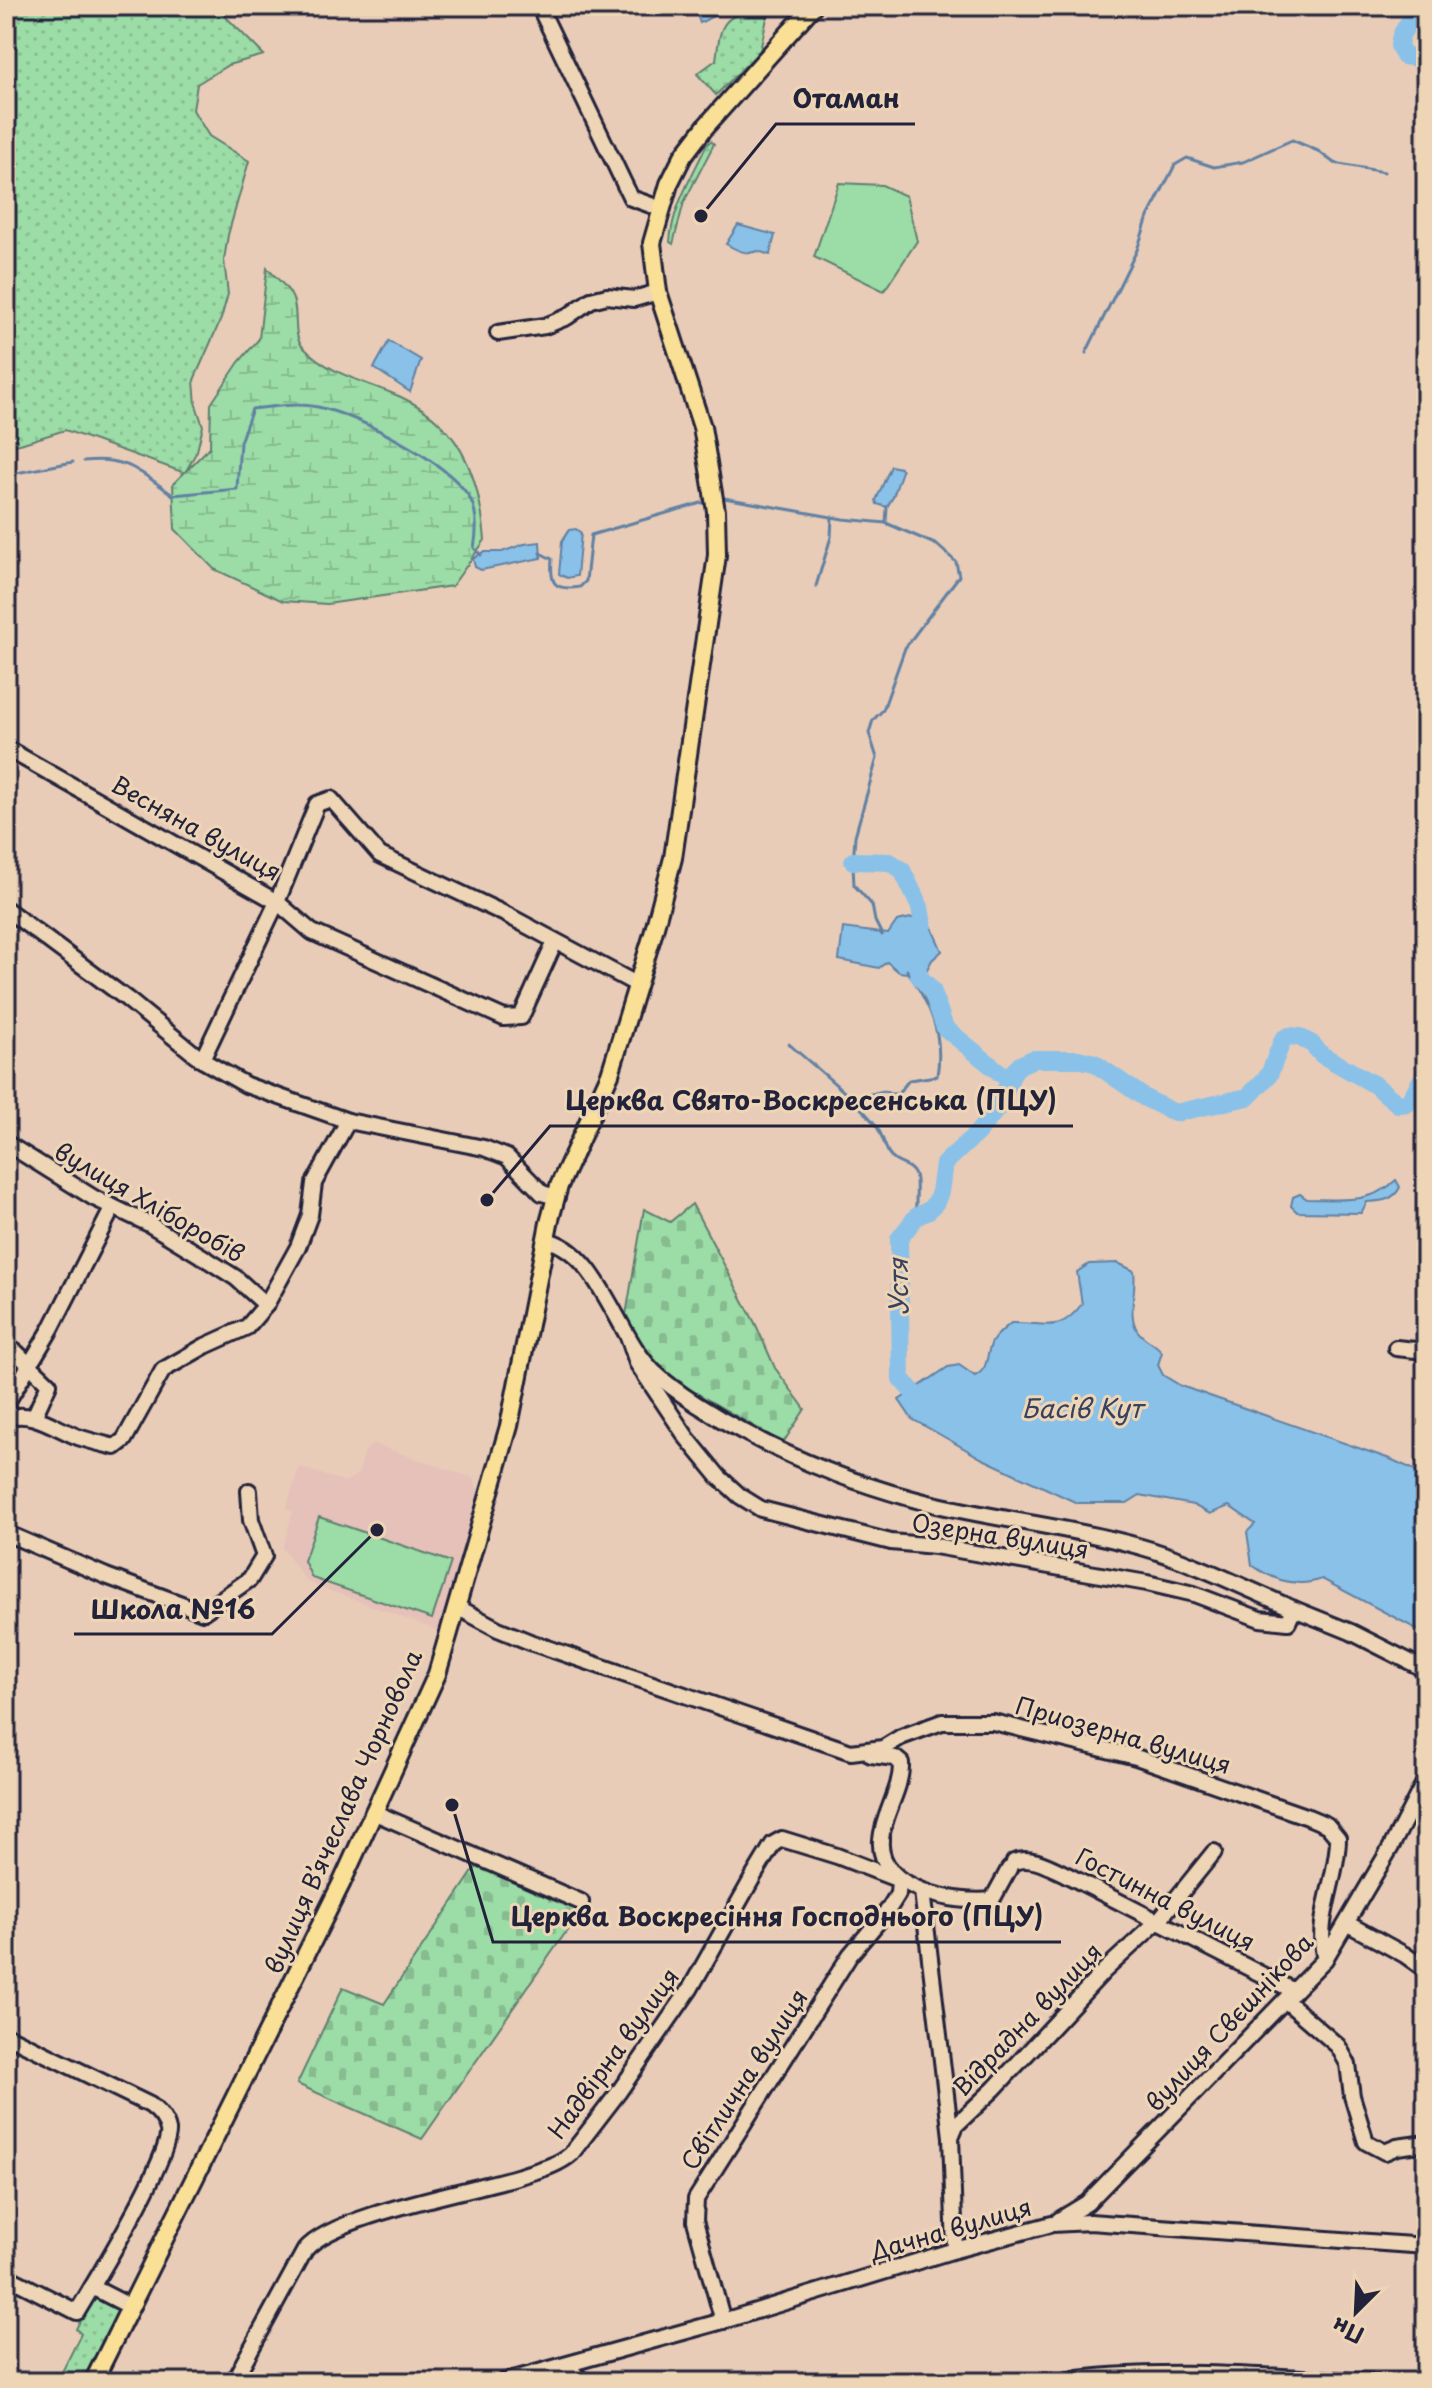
<svg xmlns="http://www.w3.org/2000/svg" width="1432" height="2388" viewBox="0 0 1432 2388" font-family="'Playpen Sans',sans-serif">
  <style>
    .built { fill: #e5c1b9 }
    .green { fill: url(#green-dots); stroke: #5f7f70; stroke-width: 2 }
    .wetland { fill: url(#wetland-marsh); stroke: #5f7f70; stroke-width: 2 }
    .cemetery { fill: url(#cemetery-stones); stroke: #5f7f70; stroke-width: 2 }
    .pitch { fill: #9cdca6; stroke: #5f7f70; stroke-width: 2 }
    .water { fill: #8ac1e8; stroke: #6081a3; stroke-width: 2 }
    .lines { fill: none; stroke-linecap: round; stroke-linejoin: round }
    .stream { stroke: #6081a3; stroke-width: 3 }
    .river { stroke: #8ac1e8; stroke-width: 18 }
    .minor-casing { stroke: #22223b; stroke-width: 20 }
    .major-casing { stroke: #22223b; stroke-width: 22 }
    .minor { stroke: #edd5b5; stroke-width: 14 }
    .major { stroke: #fadf96; stroke-width: 16 }
    .labels { text-anchor: middle; stroke-width: 6; stroke-linejoin: round; paint-order: stroke }
    .street-label { font-size: 24px; fill: #22223b; stroke: #edd5b5 }
    .water-label { font-size: 26px; font-style: italic; fill: #37425e; stroke: #edd5b5 }
    .leader { fill: none; stroke: #22223b; stroke-width: 3 }
    .callout-dot { fill: #22223b; stroke: #edd5b5; stroke-width: 3 }
    .callout-label { font-size: 26px; text-anchor: middle; font-weight: bold; fill: #22223b; stroke: #edd5b5; stroke-width: 6; stroke-linejoin: round; paint-order: stroke }
  </style>
  <defs>
    <pattern id="green-dots" width="8" height="8" patternUnits="userSpaceOnUse" patternTransform="scale(2)"><rect width="8" height="8" fill="#9cdca6"/><path d="M2 2h.1M6 6h.1" fill="none" stroke="#86bc90" stroke-width="1.8" stroke-linecap="round"/></pattern>
    <pattern id="wetland-marsh" width="20" height="14" patternUnits="userSpaceOnUse" patternTransform="scale(2)"><rect width="20" height="14" fill="#9cdca6"/><path d="M1 5h8M5 5V1M11 12h8M15 12V8" fill="none" stroke="#86bc90"/></pattern>
    <pattern id="cemetery-stones" width="16" height="16" patternUnits="userSpaceOnUse" patternTransform="scale(2)"><rect width="16" height="16" fill="#9cdca6"/><path d="M2 7V4a2 2 0 0 1 4 0v3zM10 15v-3a2 2 0 0 1 4 0v3z" fill="#86bc90"/></pattern>
  </defs>
  <rect width="100%" height="100%" fill="#e9ccb7"/>
  <filter id="ink" filterUnits="userSpaceOnUse"><feTurbulence type="fractalNoise" baseFrequency=".0125" numOctaves="2"/><feDisplacementMap in="SourceGraphic" scale="16" xChannelSelector="R" yChannelSelector="G"/><feConvolveMatrix kernelMatrix="1 2 1 2 8 2 1 2 1" color-interpolation-filters="sRGB"/></filter>
  <g filter="url(#ink)">
    <!-- built -->
    <path class="built" d="M373 1444 473 1478 478 1490 439 1631 307 1582 282 1548 293 1512 286 1509 299 1467 345 1482 358 1474 365 1451Z"/>
    <!-- green -->
    <g class="green">
      <path d="M6 6H215L264 55 228 65 197 84 193 110 209 136 249 161 228 235 224 260 228 294 221 319 194 380 196 405 203 426 197 451 185 473 65 430 20 444 6 446Z"/>
      <path d="M758 6H774L767 18 760 51 716 95 697 74 716 60C721 22 721 19 758 6Z"/>
      <path d="M711 141 714 144 684 202 673 244 670 242C672 207 693 175 707 144Z"/>
      <path d="M97 2295 115 2304 117 2313 82 2382H57L81 2334 76 2329 89 2303Z"/>
    </g>
    <!-- wetland -->
    <path class="wetland" d="M267 268C274 276 286 285 291 295 300 309 291 335 303 347 327 372 358 380 389 392 458 418 479 471 485 540L452 586 327 604 283 601 214 569 175 529 173 484 210 447 211 404 239 362 259 339Z"/>
    <!-- cemetery -->
    <g class="cemetery">
      <path d="M692 1204 756 1325 775 1368 805 1409 783 1443 670 1378 638 1339 626 1315 644 1209 670 1222Z"/>
      <path d="M476 1867 582 1909 422 2139 297 2084 343 1987 384 2004Z"/>
    </g>
    <!-- pitch -->
    <g class="pitch">
      <path d="M839 183 882 185 906 196 917 241 884 291 814 257Z"/>
      <path d="M319 1517 451 1562 432 1619 312 1578 304 1561Z"/>
    </g>
    <!-- water -->
    <g class="water">
      <path d="M694 6H715L717 14 700 23Z"/>
      <path d="M738 225 775 235 770 255 758 251C747 255 738 251 726 244Z"/>
      <path d="M389 341 421 360 410 392 374 368Z"/>
      <path d="M891 466 900 468 902 471 893 497 887 507 877 504 876 500Z"/>
      <path d="M576 529 581 533 577 576 567 578 559 574 562 541 569 530Z"/>
      <path d="M540 542 541 558 481 570 475 567 473 559 483 552H502L524 544Z"/>
      <path d="M926 915 942 951 932 960 924 975 899 972 887 962 879 968 839 960 843 928 888 934 897 921Z"/>
      <path d="M1396 1180 1400 1187C1394 1201 1380 1201 1367 1202L1361 1213 1297 1212 1291 1206 1293 1197 1300 1194 1307 1199C1341 1199 1370 1205 1396 1180Z"/>
      <path d="M1118 1263 1134 1271C1137 1290 1127 1313 1137 1330 1144 1341 1155 1342 1162 1352L1158 1365 1163 1375 1181 1386 1390 1459 1415 1470 1426 1479V1634L1322 1579C1298 1588 1274 1581 1252 1565L1247 1532 1255 1524 1229 1506 1210 1514 1193 1505 1140 1495 1127 1503H1077L981 1458 939 1434 912 1419 899 1400 948 1367 959 1365 975 1376C990 1368 985 1356 992 1342 997 1334 1004 1329 1011 1323 1047 1322 1058 1335 1082 1304L1077 1272 1089 1264Z"/>
    </g>
    <g class="lines">
      <!-- stream -->
      <g class="stream">
        <path d="M1086 353 1137 250 1148 217 1175 165 1187 158 1214 167 1243 162 1292 140 1318 151 1334 163 1384 172"/>
        <path d="M84 461C127 456 140 472 173 495L237 489 240 442 252 409C276 406 302 402 326 409 365 420 445 461 468 495 478 510 477 532 474 548L481 555"/>
        <path d="M6 475 73 462"/>
        <path d="M724 498 843 519 886 523 937 545 956 562 959 576 905 648 883 710 873 720 869 733 877 758 855 836 853 866 854 885 872 905 875 921 882 935"/>
        <path d="M886 523 887 507"/>
        <path d="M540 553 552 559C550 583 553 591 580 587L586 581 591 535 708 501"/>
        <path d="M816 586 831 537 832 517"/>
        <path d="M789 1044C818 1070 850 1094 875 1124 883 1134 884 1148 891 1157 898 1165 910 1164 915 1175 918 1183 915 1206 916 1217"/>
        <path d="M1416 1093 1426 1101"/>
        <path d="M856 1103 867 1095 884 1091 890 1094H898L909 1080 937 1076C944 1033 930 1005 907 970"/>
      </g>
      <!-- river -->
      <g class="river">
        <path d="M1419 6 1401 35 1399 46 1404 56 1426 59"/>
        <path d="M853 861 890 862 902 870 920 907 923 925 915 956 919 976 932 990 945 1028 1009 1080"/>
        <path d="M929 1409 901 1379 899 1239 916 1217 929 1210 936 1202 940 1192 944 1164 977 1133 997 1109 1014 1071 1020 1065 1033 1059H1078L1094 1063 1145 1098 1175 1113 1248 1097 1269 1075 1283 1039 1289 1036 1299 1037 1312 1044 1322 1055 1375 1085 1398 1104 1408 1103 1426 1072"/>
      </g>
      <defs>
        <g id="minor">
          <path d="M539 6 631 198 662 209"/>
          <path d="M498 333 545 326 567 317 591 300 607 296 634 299 658 292"/>
          <path d="M6 748 277 902 317 804 331 799 380 855 507 915 638 985"/>
          <path d="M6 909 127 999 202 1060 246 1085 348 1121 484 1148 507 1157 542 1193 556 1197"/>
          <path d="M202 1060 277 902 312 932 504 1018 521 1017 555 942"/>
          <path d="M6 1143 94 1198 149 1224 203 1257 236 1278 266 1305"/>
          <path d="M546 1240C599 1251 617 1337 654 1372 676 1393 717 1418 744 1432 797 1461 855 1483 913 1499 986 1519 1064 1525 1138 1546 1192 1561 1243 1587 1294 1609"/>
          <path d="M629 1339 637 1363 687 1438 719 1477 740 1496 761 1509 891 1542 935 1546 1147 1583 1194 1594 1260 1619 1288 1622 1294 1609 1351 1632 1426 1670"/>
          <path d="M6 1346 16 1352 49 1384 34 1417"/>
          <path d="M1396 1348 1426 1351"/>
          <path d="M6 1404 51 1329 113 1207"/>
          <path d="M6 1418C32 1409 54 1428 78 1437 90 1441 103 1444 115 1447L124 1440 163 1370 205 1346 247 1327 266 1305 298 1247 310 1215 314 1183 348 1121"/>
          <path d="M6 1533 106 1576 203 1612 250 1579 264 1556 251 1520 249 1491"/>
          <path d="M457 1607 498 1629 530 1642 851 1752 883 1748 901 1737 942 1722H993L1136 1757 1308 1817 1327 1825 1338 1838C1338 1878 1314 1920 1325 1959"/>
          <path d="M871 1755 895 1758 901 1763C902 1790 883 1813 881 1840 877 1890 956 1904 992 1900L1009 1869"/>
          <path d="M373 1812 581 1902"/>
          <path d="M1014 1862C1030 1855 1050 1867 1065 1874L1294 1991"/>
          <path d="M922 1891 951 2137"/>
          <path d="M1348 1924 1405 1955 1426 1970"/>
          <path d="M1286 2001 1338 2046 1348 2064 1352 2096 1366 2142 1385 2152 1397 2147 1426 2143"/>
          <path d="M6 2035 150 2105C158 2111 166 2119 168 2130 172 2155 94 2284 77 2312L6 2276"/>
          <path d="M1059 2220 1087 2203 1325 1959 1391 1847 1426 1779"/>
          <path d="M955 2250 951 2137 956 2125 994 2089 1104 1971 1159 1920 1214 1852"/>
          <path d="M92 2287 131 2307"/>
          <path d="M568 2365 577 2377 586 2382"/>
          <path d="M233 2382 305 2250C333 2215 471 2191 520 2176 538 2170 557 2166 571 2154L618 2093 690 1989 753 1877 773 1844 782 1839 837 1856 899 1880 898 1894 888 1910 850 1955 696 2199 695 2221 723 2321"/>
          <path d="M503 2382 723 2321 955 2250 1052 2224 1090 2222 1426 2246"/>
          <path d="M1054 2382C1160 2366 1268 2377 1375 2382"/>
        </g>
        <path id="major" d="M93 2382 342 1882 437 1674 509 1426 549 1223 559 1186 610 1074 653 934 673 858 717 555 716 511 702 427 658 292 652 243 669 184 683 156 706 126 813 6"/>
      </defs>
      <!-- minor casing -->
      <use href="#minor" class="minor-casing"/>
      <!-- major casing -->
      <use href="#major" class="major-casing"/>
      <!-- minor -->
      <use href="#minor" class="minor"/>
      <!-- major -->
      <use href="#major" class="major"/>
    </g>
  </g>
  <g class="labels">
    <!-- street labels -->
    <g class="street-label">
      <text transform="translate(196 829) rotate(29)" y="8">Весняна вулиця</text>
      <text transform="translate(149 1203) rotate(30)" y="8">вулиця Хліборобів</text>
      <text transform="translate(1000 1537) rotate(9)" y="8">Озерна вулиця</text>
      <text transform="translate(1123 1736) rotate(16)" y="8">Приозерна вулиця</text>
      <text transform="translate(344 1812) rotate(-66)" y="8">вулиця Вʼячеслава Чорновола</text>
      <text transform="translate(1165 1900) rotate(27)" y="8">Гостинна вулиця</text>
      <text transform="translate(1028 2020) rotate(-46)" y="8">Відрадна вулиця</text>
      <text transform="translate(1230 2023) rotate(-47)" y="8">вулиця Свєшнікова</text>
      <text transform="translate(614 2054) rotate(-54)" y="8">Надвірна вулиця</text>
      <text transform="translate(745 2080) rotate(-57)" y="8">Світлична вулиця</text>
      <text transform="translate(951 2230) rotate(-16)" y="8">Дачна вулиця</text>
    </g>
    <!-- water labels -->
    <g class="water-label">
      <text transform="translate(899 1287) rotate(-91)" y="9">Устя</text>
      <text x="1082" y="1418">Басів Кут</text>
    </g>
  </g>
  <!-- callouts -->
  <path class="leader" d="M701 216L776 124H915M487 1200L550 1126H1073M377 1530L272 1634H74M452 1805L493 1942H1061"/>
  <g class="callout-dot">
    <circle cx="701" cy="216" r="8"/>
    <circle cx="487" cy="1200" r="8"/>
    <circle cx="377" cy="1530" r="8"/>
    <circle cx="452" cy="1805" r="8"/>
  </g>
  <g class="callout-label">
    <text x="846" y="108">Отаман</text>
    <text x="811" y="1110">Церква Свято-Воскресенська (ПЦУ)</text>
    <text x="173" y="1619">Школа №16</text>
    <text x="777" y="1926">Церква Воскресіння Господнього (ПЦУ)</text>
  </g>
  <!-- margin -->
  <rect width="1432" height="2388" fill="none" stroke="#edd5b5" stroke-width="32"/>
  <rect x="16" y="16" width="1400" height="2356" fill="none" stroke="#22223b" stroke-width="3" filter="url(#ink)"/>
  <!-- north arrow -->
  <g transform="translate(1356 2312) rotate(204)" stroke="#edd5b5" stroke-width="6" paint-order="stroke">
  <path d="M0-6L14 30L0 20L-14 30Z" fill="#22223b"/>
  <text y="-12" font-size="22" font-weight="bold" text-anchor="middle" fill="#22223b">Пн</text>
  </g>
</svg>
